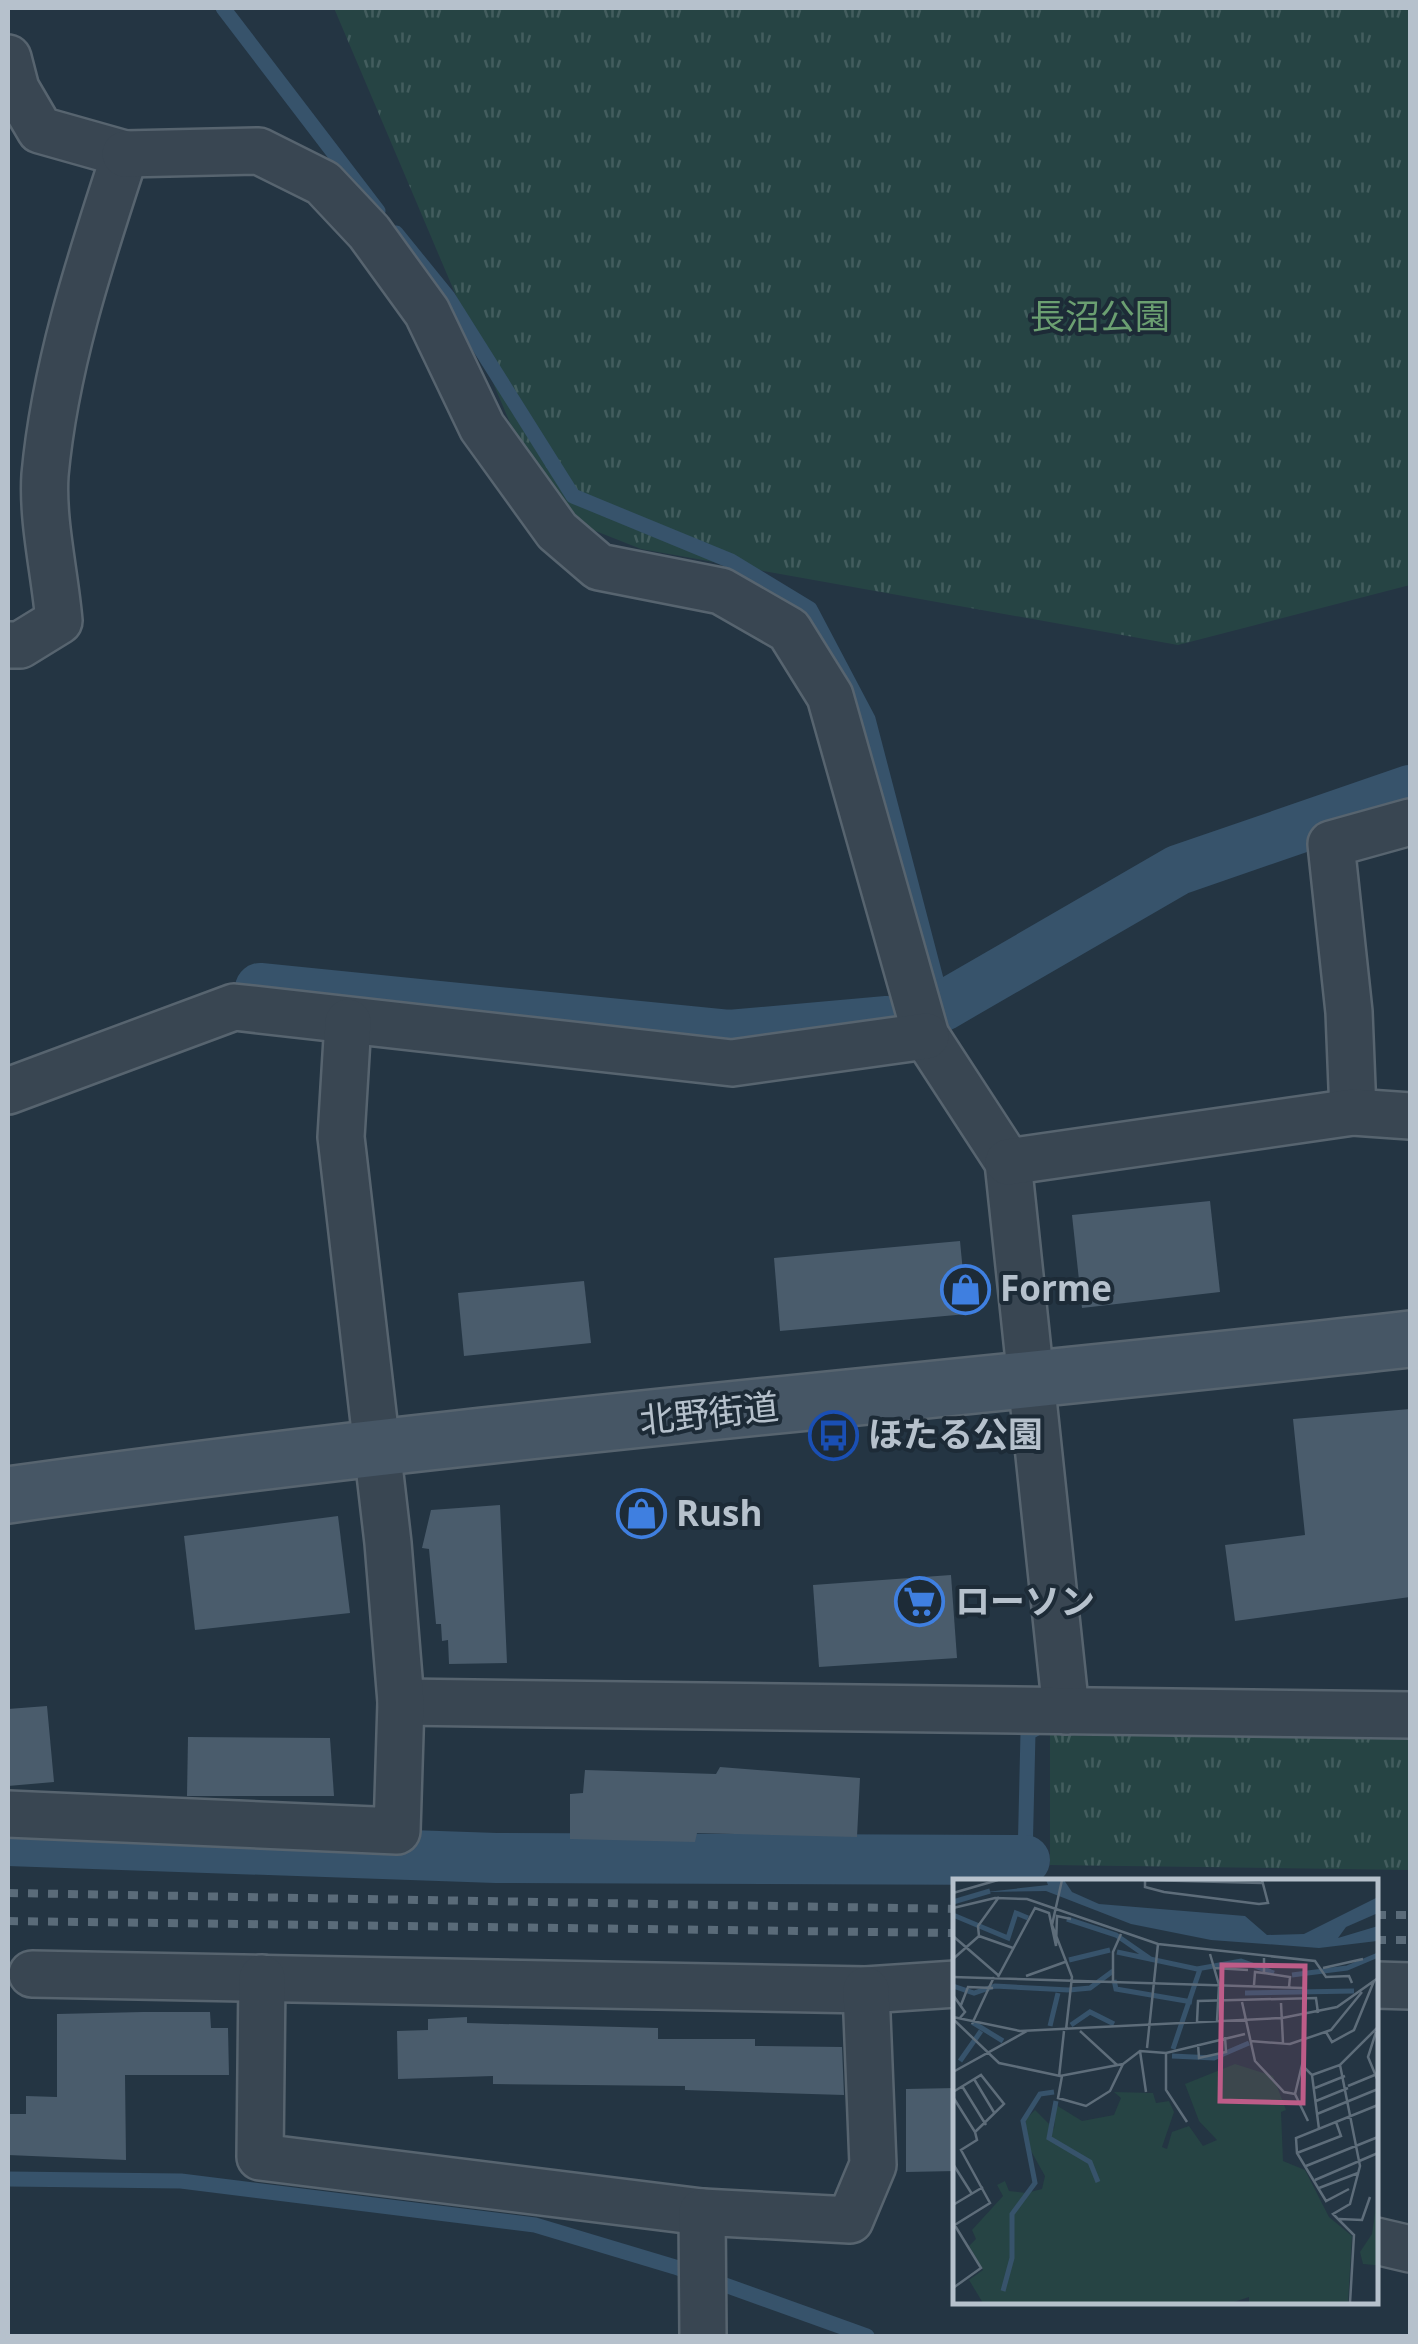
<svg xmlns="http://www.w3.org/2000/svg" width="1418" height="2344" viewBox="0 0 1418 2344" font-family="'Open Sans','Noto Sans JP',sans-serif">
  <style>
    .park { fill: url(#park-tufts) }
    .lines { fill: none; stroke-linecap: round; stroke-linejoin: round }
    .stream { stroke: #37536b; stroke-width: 15 }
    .canal { stroke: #37536b; stroke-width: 50 }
    .building { fill: #4a5c6c }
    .minor-casing { stroke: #57646f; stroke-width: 50 }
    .secondary-casing { stroke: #57646f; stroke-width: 60 }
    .minor { stroke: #394652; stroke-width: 45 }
    .secondary { stroke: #465665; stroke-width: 55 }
    .rail { stroke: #5a6b79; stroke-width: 8; stroke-dasharray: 10 10; stroke-linecap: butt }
    .labels { text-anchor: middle; stroke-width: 8; stroke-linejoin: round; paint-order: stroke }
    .park-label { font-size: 35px; fill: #6b9f71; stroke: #1d2b37 }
    .poi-label { font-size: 35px; font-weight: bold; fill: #b6c1cc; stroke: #1d2b37; text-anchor: start }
    .street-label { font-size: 35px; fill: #b6c1cc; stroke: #1d2b37 }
    .inset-river { fill: none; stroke: #37536b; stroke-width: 5 }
    .inset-road { fill: none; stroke: #5e6d7a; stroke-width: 2.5 }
    .view { fill: #bd5c88; fill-opacity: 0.15; stroke: #bd5c88; stroke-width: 5 }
    .inset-edge { fill: none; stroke: #b6c1cc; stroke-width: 5 }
  </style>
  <defs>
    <pattern id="park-tufts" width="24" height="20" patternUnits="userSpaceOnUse" patternTransform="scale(2.5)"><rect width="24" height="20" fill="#264444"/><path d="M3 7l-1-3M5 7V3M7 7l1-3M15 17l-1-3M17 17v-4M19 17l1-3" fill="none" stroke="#435d5e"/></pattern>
  </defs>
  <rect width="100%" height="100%" fill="#243543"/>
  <!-- park -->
  <g class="park">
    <path d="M334 8H1410V585L1178 645 641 549 583 526 522 451Z"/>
    <path d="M1050 1735 1410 1739V1870L1050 1865Z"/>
  </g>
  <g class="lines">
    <!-- stream -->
    <g class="stream">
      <path d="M223 8 378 211"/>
      <path d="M396 233 448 297 573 496 731 561 810 609 868 719 943 1006"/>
      <path d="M1025 1860 1028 1733 1046 1723"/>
      <path d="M8 2179 181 2181 535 2225 675 2267 867 2336"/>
    </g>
    <!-- canal -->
    <g class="canal">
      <path d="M260 988 729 1035 887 1021"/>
      <path d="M943 1006 1178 870 1410 790"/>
      <path d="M8 1841 496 1858 1025 1860"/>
    </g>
  </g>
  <!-- building -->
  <g class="building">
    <path d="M1210 1201 1220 1292 1082 1308 1072 1215Z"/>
    <path d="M960 1241 967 1314 780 1331 774 1258Z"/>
    <path d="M584 1281 591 1343 464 1356 458 1293Z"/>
    <path d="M1410 1409V1597L1235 1621 1225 1545 1305 1535 1293 1419Z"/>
    <path d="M500 1505 507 1663 449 1664 448 1640 442 1641 441 1624H436L429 1549 422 1548 431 1510Z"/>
    <path d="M338 1516 350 1613 195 1630 184 1536Z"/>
    <path d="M951 1575 957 1658 819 1667 813 1585Z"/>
    <path d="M47 1706 54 1782 8 1786V1709Z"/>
    <path d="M188 1737 330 1738 334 1796H187Z"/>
    <path d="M720 1767 860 1778 857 1837 697 1833 695 1842 570 1839V1794L583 1793 585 1770 716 1774Z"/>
    <path d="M143 2012H210L211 2028H228L229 2075H125L126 2160 8 2155V2114H26V2096L57 2097V2014Z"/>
    <path d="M467 2017V2023L658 2028V2039H755V2046L842 2047 844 2095 685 2090V2086L493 2084V2076L398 2079 397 2031 428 2030V2019Z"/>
    <path d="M956 2088V2171L906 2172V2089Z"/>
  </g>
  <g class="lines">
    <defs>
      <g id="minor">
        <path d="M8 58 16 89 40 130 125 154C91 258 55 365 45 475 42 521 55 574 59 621L20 645H8"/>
        <path d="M125 154 259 151 323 183 369 232 427 312 482 427 557 531 599 567 721 591 789 630 830 696 926 1036 1008 1162 1066 1711"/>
        <path d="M8 1091 234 1007 732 1063 926 1036"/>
        <path d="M1353 1112 1349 1012 1331 844 1410 822"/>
        <path d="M1008 1162 1353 1112 1410 1116"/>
        <path d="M401 1702 1410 1715"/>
        <path d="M8 1814 397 1831 401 1702 388 1543 341 1137 348 1022"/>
        <path d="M32 1974 866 1990 956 1984"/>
        <path d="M262 1978 260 2157 702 2212"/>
        <path d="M1376 1985 1410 1986"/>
        <path d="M1376 2241 1410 2249"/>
        <path d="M703 2336 702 2212 850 2220 873 2165 866 1990"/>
      </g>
      <path id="secondary" d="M8 1495C473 1429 943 1392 1410 1339"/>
    </defs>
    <!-- minor casing -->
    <use href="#minor" class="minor-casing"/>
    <!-- secondary casing -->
    <use href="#secondary" class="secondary-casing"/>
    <!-- minor -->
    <use href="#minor" class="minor"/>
    <!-- secondary -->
    <use href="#secondary" class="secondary"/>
    <!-- rail -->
    <g class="rail">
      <path d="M8 1893 956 1909"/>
      <path d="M1376 1915H1410"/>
      <path d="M8 1921 956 1933"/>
      <path d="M1376 1940H1410"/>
    </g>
  </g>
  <!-- icons -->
  <defs>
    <symbol id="shop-ring" viewBox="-11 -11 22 22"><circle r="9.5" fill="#1d2b37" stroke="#3f7fe0" stroke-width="1.5"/><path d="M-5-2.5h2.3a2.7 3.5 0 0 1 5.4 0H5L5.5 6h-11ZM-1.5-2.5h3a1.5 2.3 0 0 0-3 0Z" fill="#3f7fe0"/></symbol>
    <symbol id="bus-ring" viewBox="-11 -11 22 22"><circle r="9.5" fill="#1d2b37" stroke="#1a4fb4" stroke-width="1.5"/><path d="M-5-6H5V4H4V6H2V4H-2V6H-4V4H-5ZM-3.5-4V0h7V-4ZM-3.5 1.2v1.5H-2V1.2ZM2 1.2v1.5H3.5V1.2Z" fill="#1a4fb4"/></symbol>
    <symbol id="supermarket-ring" viewBox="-11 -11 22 22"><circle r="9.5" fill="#1d2b37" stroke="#3f7fe0" stroke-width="1.5"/><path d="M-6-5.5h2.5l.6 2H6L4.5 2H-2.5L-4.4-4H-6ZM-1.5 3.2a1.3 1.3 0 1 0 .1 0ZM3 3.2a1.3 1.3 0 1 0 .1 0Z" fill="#3f7fe0"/></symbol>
  </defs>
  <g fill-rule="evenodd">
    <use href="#shop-ring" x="938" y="1262" width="55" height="55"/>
    <use href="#bus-ring" x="806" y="1408" width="55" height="55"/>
    <use href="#shop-ring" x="614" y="1486" width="55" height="55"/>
    <use href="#supermarket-ring" x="892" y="1574" width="55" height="55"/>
  </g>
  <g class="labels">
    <!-- park labels -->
    <g class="park-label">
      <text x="1100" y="329">長沼公園</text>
    </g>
    <!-- poi labels -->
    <g class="poi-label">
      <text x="1000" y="1301">Forme</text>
      <text x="868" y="1447">ほたる公園</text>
      <text x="676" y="1526">Rush</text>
      <text x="955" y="1614">ローソン</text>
    </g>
    <!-- street labels -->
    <g class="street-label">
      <text transform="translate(709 1414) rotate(-6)" y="12">北野街道</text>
    </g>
  </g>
  <!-- overview -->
  <g transform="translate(953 1879)">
    <rect width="425" height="425" fill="#243543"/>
    <path d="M425 314V386H421L410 385 407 373 419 355Z" fill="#264444"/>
    <path d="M282 185 320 197 333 231 328 233 330 282 352 291 376 338 399 357 395 424H296V418L278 424H30L16 401 30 391 16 367 23 360 19 351 50 317 44 306 52 302 56 312 73 314 89 310 92 297 73 263V240L82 231 101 250 103 226 129 242 161 236 168 219 161 213 200 214 203 224 216 222 221 233 209 268 214 270 219 253 236 247 250 267 264 261 246 242 232 205Z" fill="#264444"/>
    <path d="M93 1H111L119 13 146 25 292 37 314 56 351 55 425 18V34L393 48 385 59 425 47 424 62 366 69 258 61 178 45 93 12 33 13 95 6Z" fill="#37536b"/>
    <path class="inset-river" d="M0 23 37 12M0 36 55 59 63 34 75 39M114 40 163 56 199 81M164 73 244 90 288 82 321 94M116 81 157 71M339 96 394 89 425 76M161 101 163 110 239 123M0 107 21 114 42 107 116 111 137 109 160 92M292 114 401 112M19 143 50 162M118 146 137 133 161 145M97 147 105 114M220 170 247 90M219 177 261 179 296 164M7 182 28 152M103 222 96 259 137 283 145 303M50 412 59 379V335L82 304 70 242 87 215 101 213"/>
    <path class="inset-road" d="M109 1 99 46 119 98 113 151M192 1V8L211 13 306 25 315 24 309 1M192 1 309 4M0 14 45 1M46 18 25 47 26 57 60 69M0 29 42 19 74 20 205 65 362 82 373 98 396 97 399 104M0 57 45 96M257 75 266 106 264 142M0 80 26 57M261 89 295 91M370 89 410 80M311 94 337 98 336 108M73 97 112 83M0 98 350 109M45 98 82 29 96 34 103 67 104 37 118 40M160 103V73L168 55M301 106 302 93 311 94V79M0 116 12 133 6 140M289 123 302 182 331 213 342 215M328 124 330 164M8 126 15 108 40 109M0 138 67 152 329 139 384 128 425 99M0 140 46 184 107 197 170 185M244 143 245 122 363 119 365 134M19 145 41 98M127 152 164 186M373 153 379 163 401 151 421 102M423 153 415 178 425 202M297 162 337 165 378 151 409 113M245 165 246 179 273 173 272 158M194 169 205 65M187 172 193 213M213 174V211L234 243M387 186 407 287 397 325 380 335 401 356 397 424M0 193 74 152M359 196 387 186 425 148M109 197 105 219 133 227 157 212 170 185 187 172 213 174 292 155M106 198 111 152M21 200 42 235M9 207 33 246M395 207 424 195M362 209 392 197M0 213 28 196 51 225 22 253 24 261 8 271 37 324 0 347M0 218 22 253M363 222 395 209M364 235 425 210M355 242 342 215 349 186 359 196 366 250M344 274 388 257 383 243M0 285 19 315M353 287 425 258M362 301 425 274M366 309 405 294M396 310 373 322 344 274 343 259 425 226M0 326 30 308M386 340 409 341 417 318M0 409 28 389 1 345"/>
    <path class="view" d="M269 86 352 87 350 224 267 222Z"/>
    <rect width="425" height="425" class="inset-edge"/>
  </g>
  <!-- border -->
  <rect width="1418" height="2344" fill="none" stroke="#b6c1cc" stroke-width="20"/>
</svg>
